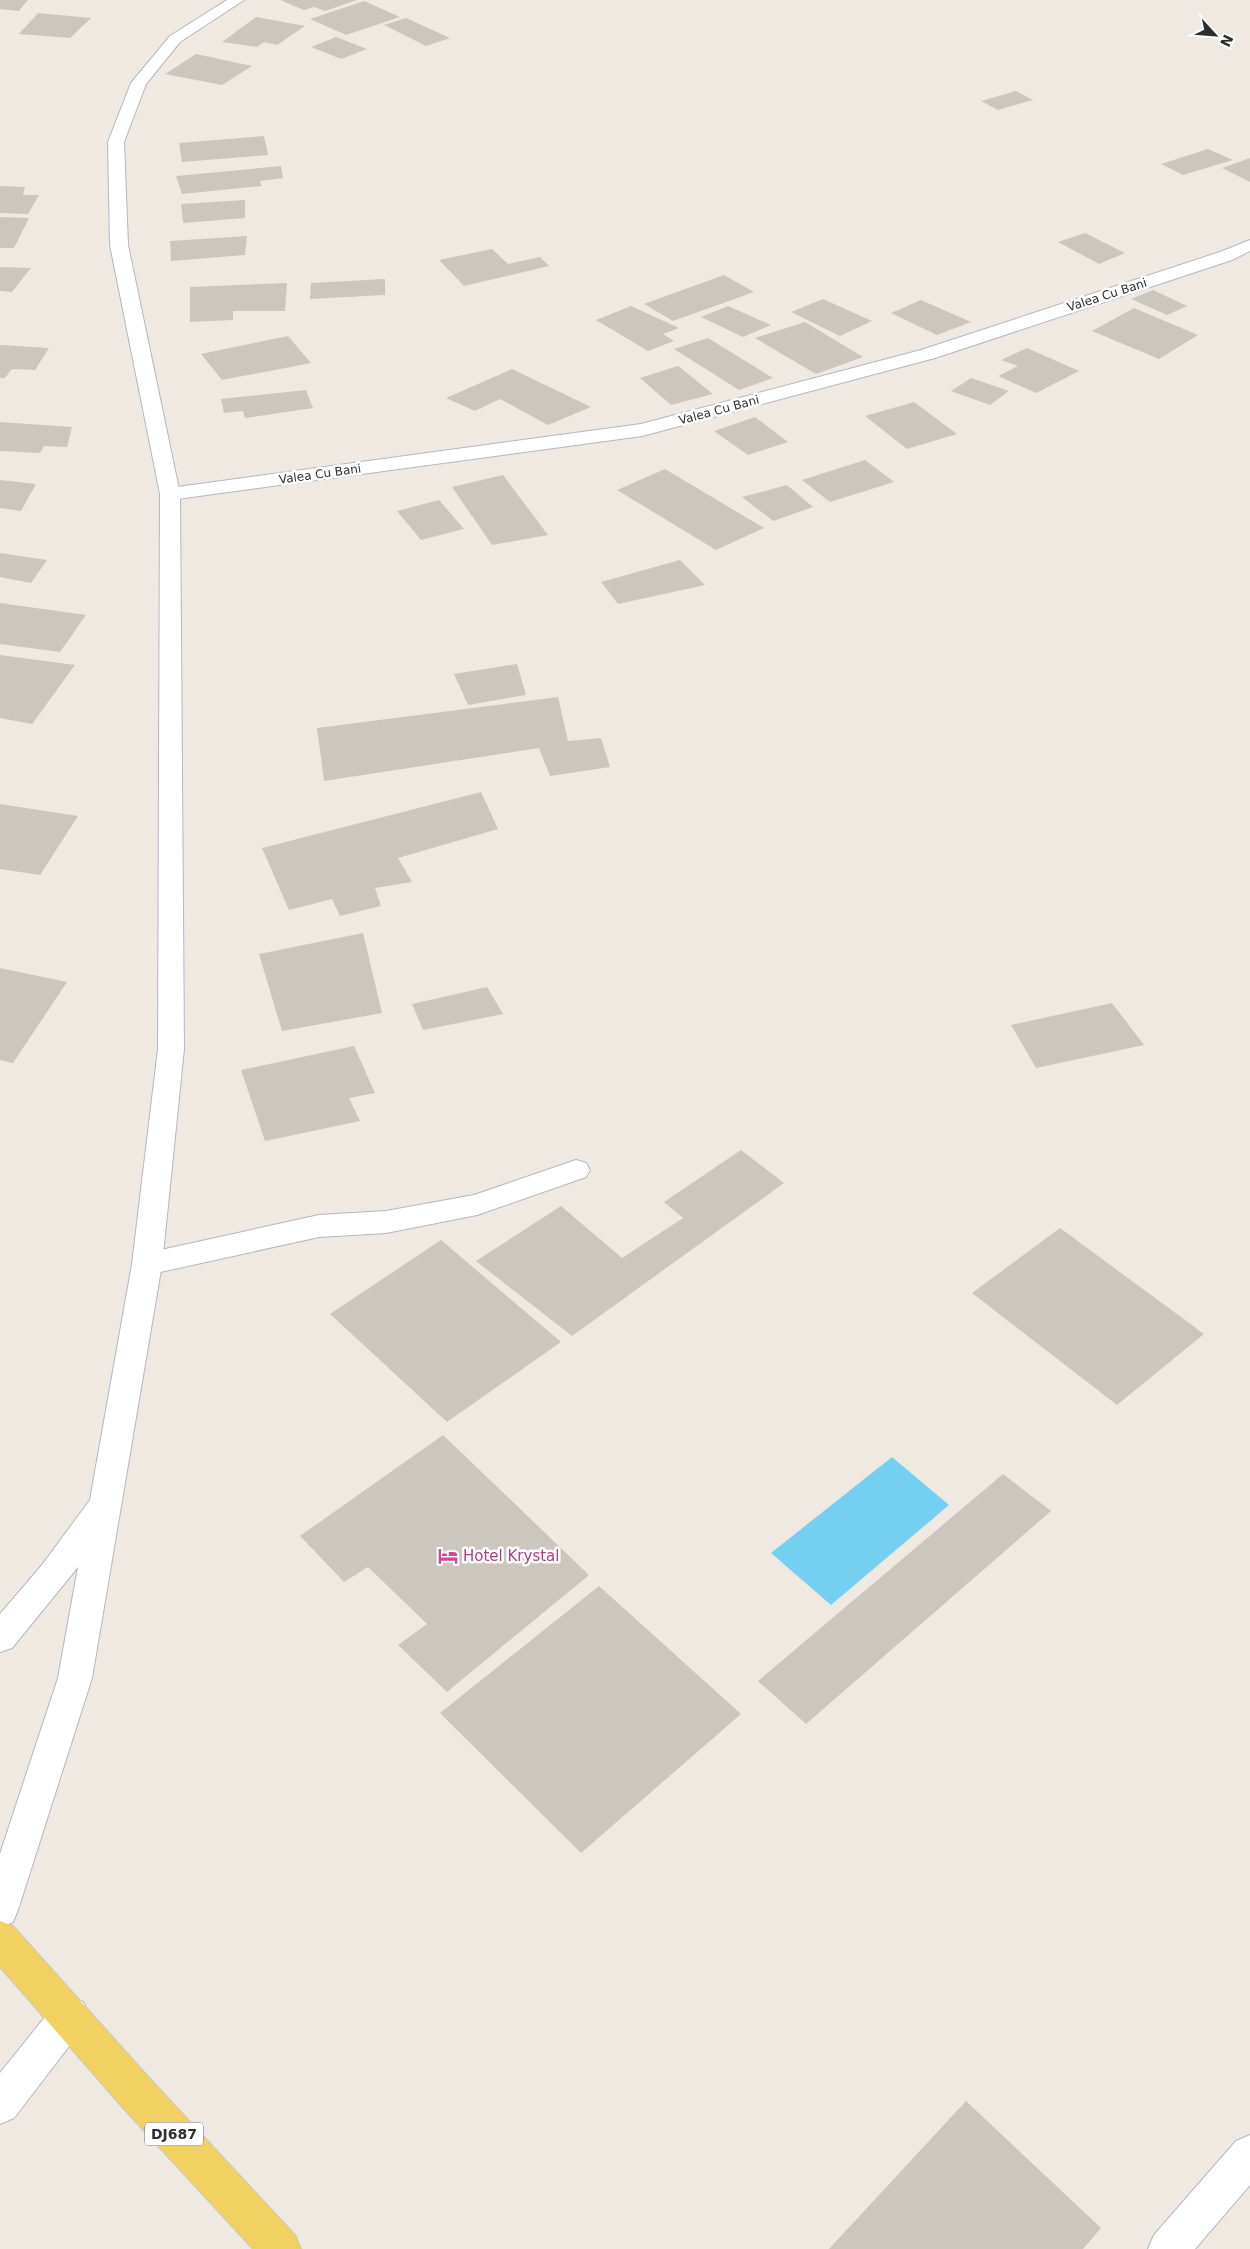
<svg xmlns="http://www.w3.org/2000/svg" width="1250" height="2249" viewBox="0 0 1250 2249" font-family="'DejaVu Sans',sans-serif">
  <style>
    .water { fill: #75cff0 }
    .building { fill: #cbc7bf }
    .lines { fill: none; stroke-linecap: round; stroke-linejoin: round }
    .minor-casing { stroke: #b4b7c1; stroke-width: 2 }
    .secondary-casing { stroke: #b4b7c1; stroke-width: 2 }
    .primary-casing { stroke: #c9c9c9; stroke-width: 2 }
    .minor { fill: #fff; fill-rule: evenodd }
    .secondary { fill: #fff; fill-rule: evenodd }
    .primary { fill: #f2d163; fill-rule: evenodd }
    .labels { text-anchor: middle; stroke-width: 5; stroke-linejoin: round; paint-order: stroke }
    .far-street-label { font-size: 12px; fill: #2e2e2e; stroke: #fff }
    .shield { fill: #fff; stroke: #6d6d6d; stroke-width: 1 }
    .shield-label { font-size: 14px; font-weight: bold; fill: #2e2e2e }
    .hotel-label { font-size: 15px; fill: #b23c85; stroke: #fff; text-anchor: start }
  </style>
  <rect width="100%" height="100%" fill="#efe9e1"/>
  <!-- water -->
  <path class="water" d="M892 1457 949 1505 831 1605 771 1553Z"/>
  <!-- building -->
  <g class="building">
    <path d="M0 0H28L19 11 0 9Z"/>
    <path d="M280 0H357L325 11 314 7 304 10Z"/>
    <path d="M364 1 400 17 346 35 310 19Z"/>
    <path d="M38 13 91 18 70 38 19 34Z"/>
    <path d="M256 17 305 26 277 45 264 42 257 47 222 42Z"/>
    <path d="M406 18 450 38 426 46 384 25Z"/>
    <path d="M336 37 367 49 341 59 311 47Z"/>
    <path d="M196 54 252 66 222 85 165 74Z"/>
    <path d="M1016 91 1033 100 998 110 981 101Z"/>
    <path d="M264 136 268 155 182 162 179 143Z"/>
    <path d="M1208 149 1233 160 1183 175 1161 164Z"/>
    <path d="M1250 158V182L1222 168Z"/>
    <path d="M281 166 283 178 260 181 262 186 182 194 176 176Z"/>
    <path d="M0 186 25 187 23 195H39L28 214 0 213Z"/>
    <path d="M245 200V218L183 223 181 204Z"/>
    <path d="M0 217 29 218 14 248H0Z"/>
    <path d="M1085 233 1125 253 1099 264 1058 242Z"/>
    <path d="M247 236 245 255 171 261 170 241Z"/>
    <path d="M492 249 508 264 540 257 549 266 464 286 439 260Z"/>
    <path d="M0 267 31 268 12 292 0 291Z"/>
    <path d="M724 275 754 292 673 321 644 304Z"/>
    <path d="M385 279V295L310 299 311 283Z"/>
    <path d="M287 283 285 311H233V320L190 322V287Z"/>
    <path d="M1153 290 1187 306 1167 315 1131 299Z"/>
    <path d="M823 299 872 321 840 336 791 312Z"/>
    <path d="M921 300 971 322 937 335 891 313Z"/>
    <path d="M631 306 679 328 663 334 674 341 648 351 596 320Z"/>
    <path d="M728 306 771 325 743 337 701 317Z"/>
    <path d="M1134 308 1198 335 1159 359 1092 331Z"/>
    <path d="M805 322 863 357 816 374 755 338Z"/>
    <path d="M288 336 311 363 222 380 201 354Z"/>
    <path d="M708 338 773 378 739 390 674 349Z"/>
    <path d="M0 345 49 348 35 370 12 369 5 378H0Z"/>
    <path d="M1027 348 1079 371 1036 393 998 376 1018 366 1001 360Z"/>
    <path d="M678 366 713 394 671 405 640 378Z"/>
    <path d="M512 369 591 407 548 425 500 399 475 411 446 398Z"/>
    <path d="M971 378 1009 391 990 405 951 391Z"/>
    <path d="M306 390 313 408 245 418 243 411 224 413 221 399Z"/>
    <path d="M914 402 957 434 907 449 865 416Z"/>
    <path d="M755 417 788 442 748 455 714 431Z"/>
    <path d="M0 422 72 427 67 447 44 446 40 453 0 451Z"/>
    <path d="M865 460 894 482 830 502 802 480Z"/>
    <path d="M665 469 764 528 716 550 617 490Z"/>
    <path d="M503 475 548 535 492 545 452 487Z"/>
    <path d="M0 480 36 484 21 511 0 508Z"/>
    <path d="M787 485 813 507 773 521 742 497Z"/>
    <path d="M439 500 464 529 421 540 397 511Z"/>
    <path d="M0 553 47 560 31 583 0 577Z"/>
    <path d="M680 560 705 585 618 604 601 582Z"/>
    <path d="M0 603 86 615 60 652 0 644Z"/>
    <path d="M0 655 75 665 32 724 0 718Z"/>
    <path d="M517 664 526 695 468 705 454 674Z"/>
    <path d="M558 697 568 741 601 738 610 767 550 776 539 748 324 781 317 728Z"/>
    <path d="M481 792 498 829 398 858 412 882 375 888 381 906 340 916 332 899 289 910 262 848Z"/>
    <path d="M0 804 78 816 40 875 0 869Z"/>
    <path d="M363 933 382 1013 282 1031 259 954Z"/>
    <path d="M0 968 67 982 13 1063 0 1060Z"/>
    <path d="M487 987 503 1014 423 1030 412 1004Z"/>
    <path d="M1112 1003 1144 1045 1036 1068 1011 1025Z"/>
    <path d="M354 1046 375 1093 349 1098 360 1121 265 1141 241 1070Z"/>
    <path d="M741 1150 784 1183 572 1336 476 1261 561 1206 622 1258 683 1218 664 1202Z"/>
    <path d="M1060 1228 1204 1334 1117 1405 972 1293Z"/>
    <path d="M441 1240 561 1342 447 1422 330 1314Z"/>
    <path d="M443 1435 589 1575 447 1692 398 1645 427 1624 368 1567 344 1582 300 1536Z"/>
    <path d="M1003 1474 1051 1511 806 1724 758 1681Z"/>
    <path d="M599 1586 741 1714 581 1853 440 1713Z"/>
    <path d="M966 2101 1101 2228 1083 2249H829Z"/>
  </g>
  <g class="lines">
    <defs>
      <g id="minor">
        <path d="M1250 240V251L1232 260 935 358 642 436 170 500 163 498 160 494 163 490 170 488 641 424 921 350 1220 252Z"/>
        <path d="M576 1160 586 1163 590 1170 586 1177 477 1215 386 1233 319 1237 147 1275 137 1272 132 1264 137 1256 147 1253 319 1215 386 1211 474 1195Z"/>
        <path d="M70 1996 83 2002 89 2015 83 2028 14 2118 0 2124V2073L57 2002Z"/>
        <path d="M1250 2135V2185L1195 2249H1148L1154 2235 1236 2141Z"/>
      </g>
      <path id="secondary" d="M227 0H244L180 42 146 84 124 142 128 245 180 494 184 1049 162 1264 92 1678 18 1910 13 1922 0 1927V1854L58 1678 78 1567 12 1648 0 1652V1614L42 1565 90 1500 132 1264 158 1049 160 494 110 245 108 142 131 83 170 36Z"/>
      <path id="primary" d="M0 1921 13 1926 152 2081 295 2235 301 2249H253L124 2109 0 1967Z"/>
    </defs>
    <!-- minor casing -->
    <use href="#minor" class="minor-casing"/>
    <!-- secondary casing -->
    <use href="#secondary" class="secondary-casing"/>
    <!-- primary casing -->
    <use href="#primary" class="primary-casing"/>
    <!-- minor -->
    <use href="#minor" class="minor"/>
    <!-- secondary -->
    <use href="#secondary" class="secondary"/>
    <!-- primary -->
    <use href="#primary" class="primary"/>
  </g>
  <!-- icons -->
  <defs>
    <symbol id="hotel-bare" viewBox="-9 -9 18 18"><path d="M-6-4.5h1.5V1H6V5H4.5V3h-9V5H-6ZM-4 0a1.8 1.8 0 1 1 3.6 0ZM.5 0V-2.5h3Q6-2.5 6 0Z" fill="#d1479c" stroke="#fff" stroke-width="2.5" paint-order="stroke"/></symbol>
  </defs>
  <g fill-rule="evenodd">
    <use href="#hotel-bare" x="434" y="1542" width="28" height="28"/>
  </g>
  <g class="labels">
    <!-- far-street labels -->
    <g class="far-street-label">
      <text transform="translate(1107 295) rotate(-18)" y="4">Valea Cu Bani</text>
      <text transform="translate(719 410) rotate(-15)" y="4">Valea Cu Bani</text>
      <text transform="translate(320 474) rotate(-8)" y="4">Valea Cu Bani</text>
    </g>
    <!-- shield labels -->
    <rect class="shield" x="145" y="2122.5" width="58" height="23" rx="4"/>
    <g class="shield-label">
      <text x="174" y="2139">DJ687</text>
    </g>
    <!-- hotel labels -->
    <g class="hotel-label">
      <text x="463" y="1561">Hotel Krystal</text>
    </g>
  </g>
  <!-- north arrow -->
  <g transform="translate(1215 35) rotate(116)" stroke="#ffffff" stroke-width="4" paint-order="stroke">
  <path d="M0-4L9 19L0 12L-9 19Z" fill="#2e2e2e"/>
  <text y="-8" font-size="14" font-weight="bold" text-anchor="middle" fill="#2e2e2e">N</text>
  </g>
</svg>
